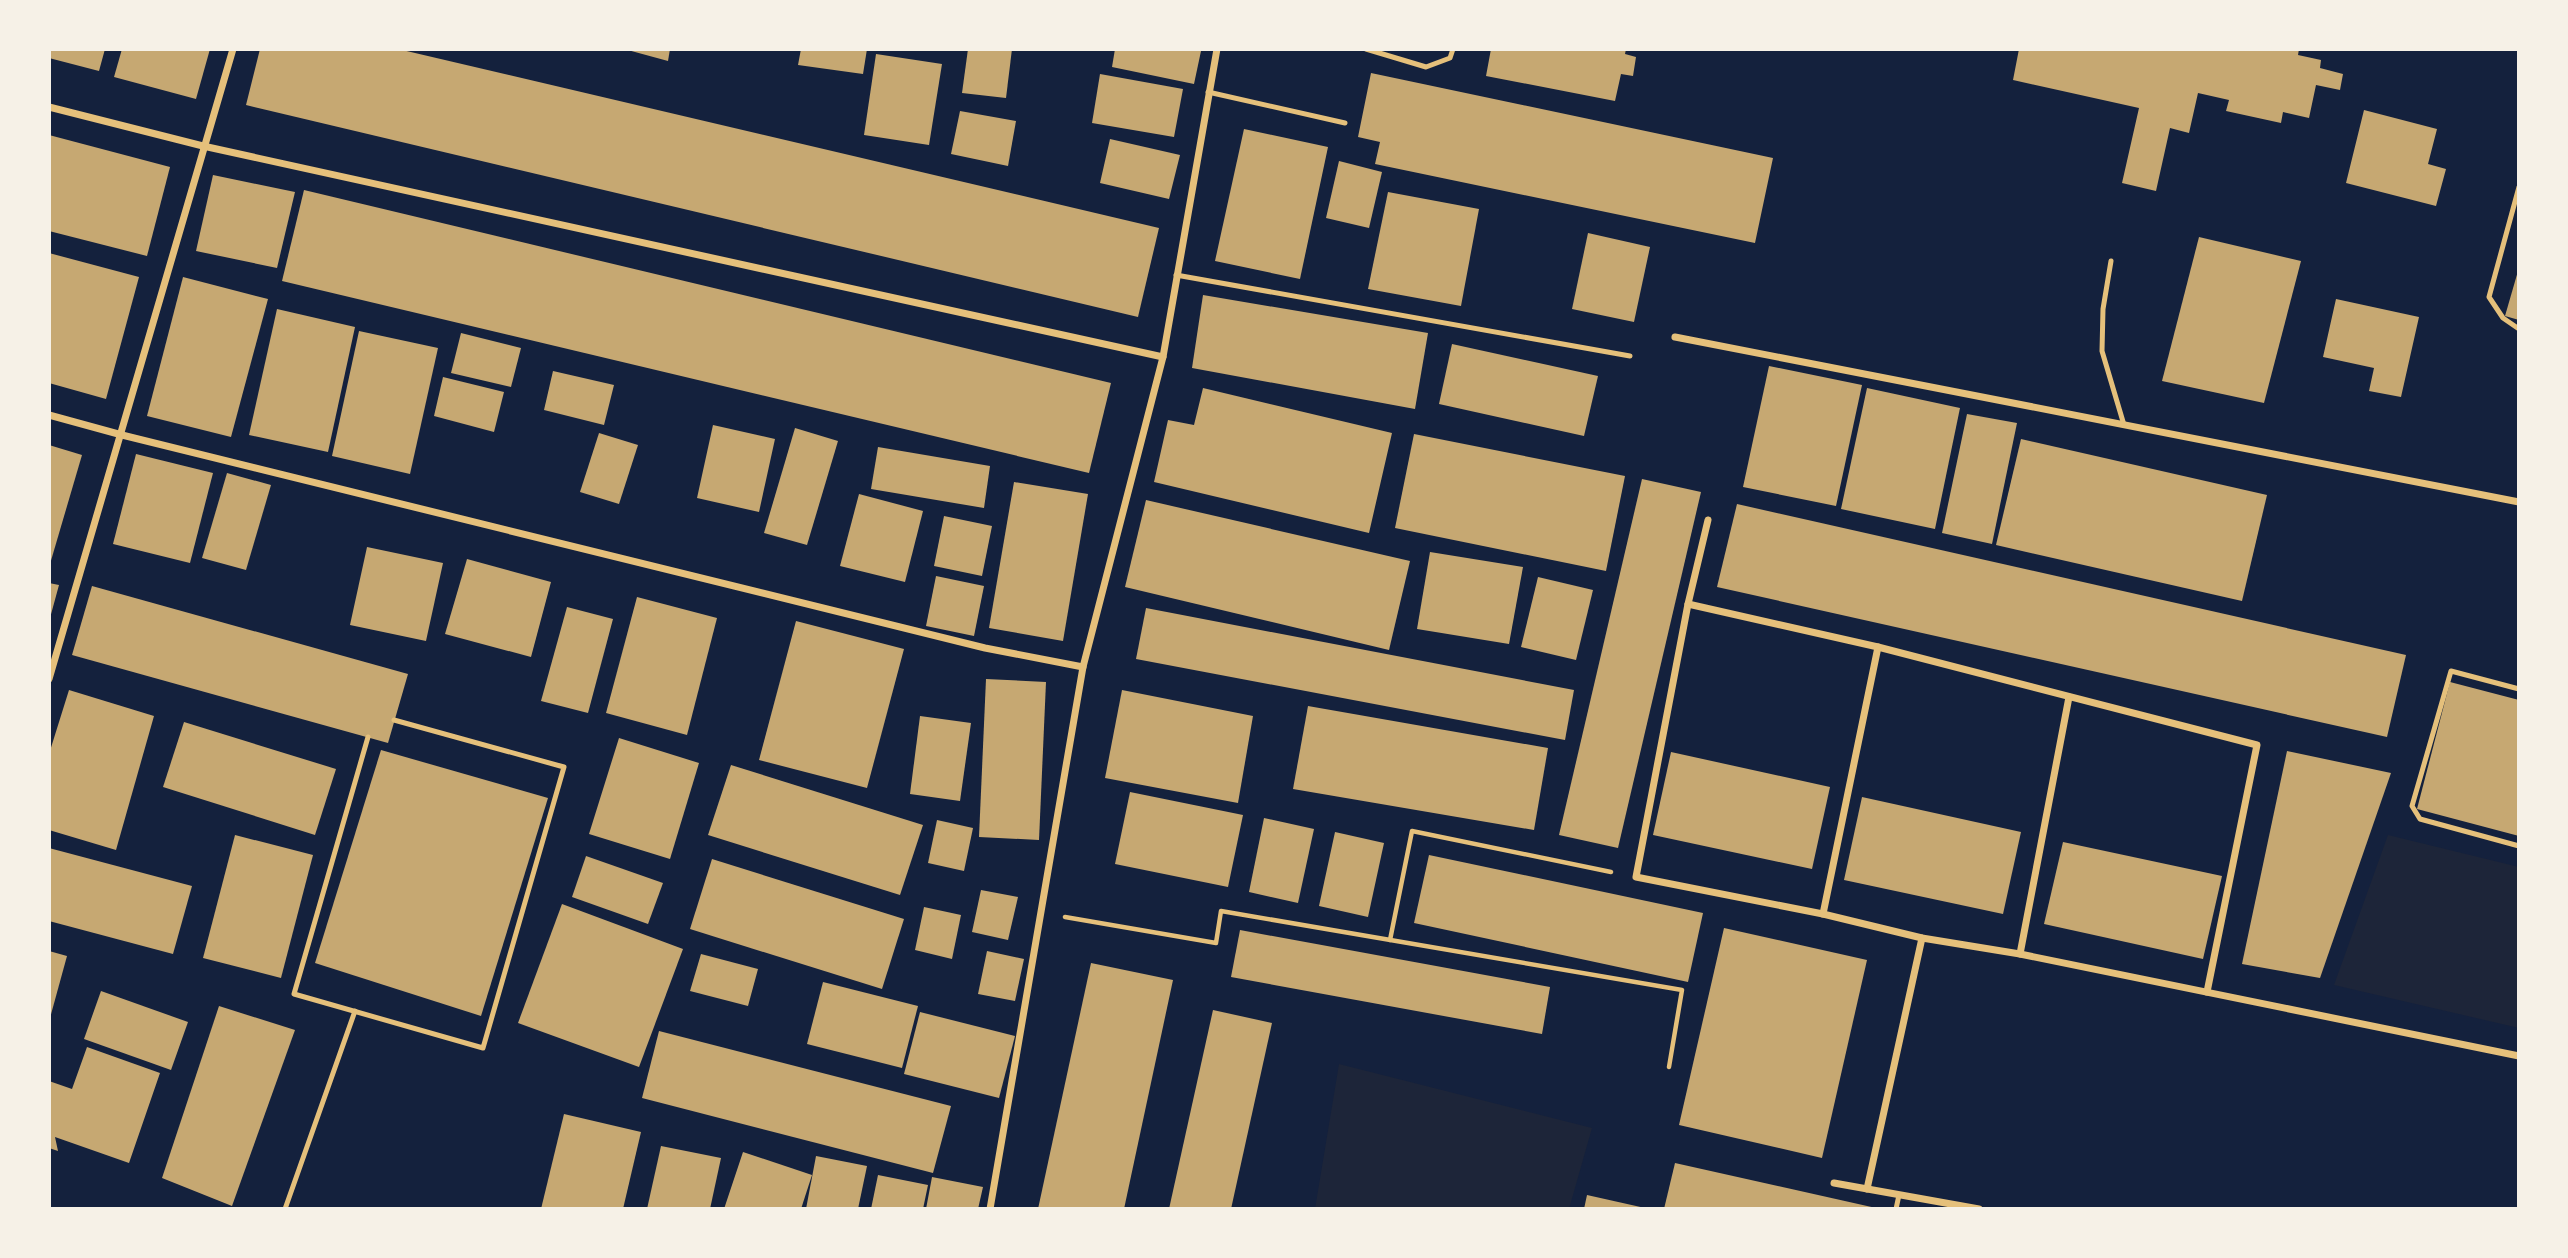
<svg xmlns="http://www.w3.org/2000/svg" width="2568" height="1258" viewBox="0 0 2568 1258" font-family="'DM Sans',sans-serif">
  <style>
    .green { fill: #1d2539 }
    .building { fill: #c6a872 }
    .lines { fill: none; stroke-linecap: round; stroke-linejoin: round }
    .path { stroke: #e5c07b; stroke-width: 4.5 }
    .service { stroke: #e5c07b; stroke-width: 5 }
    .minor { stroke: #e5c07b; stroke-width: 7 }
  </style>
  <rect width="100%" height="100%" fill="#14213d"/>
  <!-- green -->
  <g class="green">
    <path d="M2388 835 2519 867V1028L2334 985Z"/>
    <path d="M1339 1064 1592 1128 1569 1209H1315Z"/>
  </g>
  <!-- building -->
  <g class="building">
    <path d="M49 49H105L99 71 49 58Z"/>
    <path d="M122 49H210L196 99 114 77Z"/>
    <path d="M260 49H398L1159 228 1138 317 246 105Z"/>
    <path d="M624 49H670L668 61Z"/>
    <path d="M801 49H867L863 74 798 65Z"/>
    <path d="M968 49H1012L1006 98 962 93Z"/>
    <path d="M1115 49 1201 51 1194 84 1112 67Z"/>
    <path d="M1491 49H1626L1625 54 1636 57 1633 76 1621 74 1615 101 1486 76Z"/>
    <path d="M2019 49H2299L2298 55 2321 60 2320 68 2343 74 2340 90 2316 85 2309 118 2283 112 2281 123 2226 111 2229 100 2198 93 2189 133 2170 128 2156 191 2122 183 2139 108 2013 80Z"/>
    <path d="M876 54 942 64 929 145 864 135Z"/>
    <path d="M1371 73 1773 158 1755 243 1375 164 1380 142 1358 137Z"/>
    <path d="M1100 74 1183 89 1174 137 1092 123Z"/>
    <path d="M2364 110 2437 129 2428 164 2446 169 2436 206 2346 183Z"/>
    <path d="M960 111 1016 121 1008 166 951 154Z"/>
    <path d="M1244 129 1328 147 1300 279 1215 261Z"/>
    <path d="M49 135 170 167 147 256 49 231Z"/>
    <path d="M1110 139 1180 155 1169 199 1100 183Z"/>
    <path d="M1339 161 1382 172 1369 228 1326 218Z"/>
    <path d="M213 175 295 192 277 268 196 251Z"/>
    <path d="M304 190 1111 383 1089 473 282 281Z"/>
    <path d="M1388 192 1479 209 1461 306 1368 289Z"/>
    <path d="M1588 233 1650 247 1634 322 1572 309Z"/>
    <path d="M2199 237 2301 261 2264 403 2162 381Z"/>
    <path d="M49 253 139 277 106 399 49 383Z"/>
    <path d="M2518 271 2519 272V320L2505 316Z"/>
    <path d="M183 277 268 299 231 437 147 416Z"/>
    <path d="M1203 295 1428 333 1415 409 1192 368Z"/>
    <path d="M2336 299 2419 317 2401 397 2369 391 2374 368 2323 357Z"/>
    <path d="M277 309 355 327 328 452 249 435Z"/>
    <path d="M359 331 438 348 410 474 332 456Z"/>
    <path d="M461 333 521 348 511 387 451 373Z"/>
    <path d="M1452 344 1598 376 1584 436 1439 404Z"/>
    <path d="M1769 366 1862 385 1836 506 1743 487Z"/>
    <path d="M553 371 614 385 604 425 544 410Z"/>
    <path d="M443 377 504 392 494 432 434 416Z"/>
    <path d="M1203 388 1392 433 1369 533 1154 482 1168 420 1194 425Z"/>
    <path d="M1867 388 1960 408 1935 529 1841 509Z"/>
    <path d="M1967 414 2017 423 1992 544 1942 533Z"/>
    <path d="M713 425 775 439 759 512 697 498Z"/>
    <path d="M795 428 838 441 807 545 764 533Z"/>
    <path d="M599 433 638 445 619 504 580 492Z"/>
    <path d="M1414 434 1625 476 1606 571 1395 528Z"/>
    <path d="M2021 439 2267 495 2242 601 1996 545Z"/>
    <path d="M49 445 82 455 50 564H49Z"/>
    <path d="M878 447 990 466 984 508 871 489Z"/>
    <path d="M136 454 213 473 190 563 113 544Z"/>
    <path d="M227 473 271 485 246 570 202 558Z"/>
    <path d="M1642 479 1701 492 1618 848 1559 835Z"/>
    <path d="M1014 482 1088 494 1063 641 989 628Z"/>
    <path d="M859 494 923 511 905 582 840 566Z"/>
    <path d="M1146 500 1410 561 1389 650 1125 587Z"/>
    <path d="M1737 504 2406 655 2387 737 1717 587Z"/>
    <path d="M944 516 992 526 982 576 934 566Z"/>
    <path d="M367 547 443 563 426 641 350 625Z"/>
    <path d="M1430 552 1523 567 1509 644 1417 629Z"/>
    <path d="M467 559 551 582 531 657 445 634Z"/>
    <path d="M936 576 984 586 974 636 926 626Z"/>
    <path d="M1538 577 1593 590 1576 660 1521 647Z"/>
    <path d="M49 583 59 585 50 618H49Z"/>
    <path d="M92 586 408 674 388 743 72 655Z"/>
    <path d="M637 597 717 618 687 735 606 713Z"/>
    <path d="M567 607 613 619 588 713 541 701Z"/>
    <path d="M1146 608 1574 690 1565 740 1136 659Z"/>
    <path d="M796 621 904 649 867 788 759 760Z"/>
    <path d="M986 679 1046 682 1039 840 979 837Z"/>
    <path d="M2450 682 2519 700V836L2417 809Z"/>
    <path d="M69 690 154 716 116 850 49 830V754Z"/>
    <path d="M1122 690 1253 716 1238 803 1105 778Z"/>
    <path d="M1308 706 1548 748 1534 830 1293 789Z"/>
    <path d="M920 716 971 723 960 801 910 794Z"/>
    <path d="M184 722 336 769 315 835 163 787Z"/>
    <path d="M619 738 699 763 670 859 589 834Z"/>
    <path d="M381 750 548 798 481 1016 315 963Z"/>
    <path d="M2287 751 2391 773 2320 978 2242 964Z"/>
    <path d="M1671 752 1830 787 1812 869 1653 835Z"/>
    <path d="M731 765 923 825 900 895 708 835Z"/>
    <path d="M1130 792 1243 815 1228 887 1115 864Z"/>
    <path d="M1862 797 2021 832 2003 914 1844 880Z"/>
    <path d="M1264 818 1314 829 1298 903 1249 892Z"/>
    <path d="M937 820 973 828 964 871 928 863Z"/>
    <path d="M1335 832 1384 843 1368 917 1319 906Z"/>
    <path d="M235 835 313 855 281 978 203 958Z"/>
    <path d="M2063 842 2222 876 2203 959 2044 924Z"/>
    <path d="M49 848 192 886 173 954 49 921Z"/>
    <path d="M1429 855 1703 913 1688 982 1414 923Z"/>
    <path d="M586 856 663 883 648 924 572 897Z"/>
    <path d="M712 859 904 919 882 989 690 929Z"/>
    <path d="M981 890 1018 897 1008 940 972 932Z"/>
    <path d="M562 904 683 949 639 1067 518 1023Z"/>
    <path d="M924 907 961 915 952 959 915 950Z"/>
    <path d="M1724 928 1867 960 1822 1158 1679 1125Z"/>
    <path d="M1240 930 1550 987 1542 1034 1231 977Z"/>
    <path d="M49 951 67 956 50 1018H49Z"/>
    <path d="M987 951 1024 959 1015 1001 978 994Z"/>
    <path d="M701 954 758 969 748 1006 690 991Z"/>
    <path d="M1091 963 1173 980 1124 1209H1038Z"/>
    <path d="M823 982 918 1006 902 1068 807 1044Z"/>
    <path d="M101 991 188 1022 171 1070 84 1039Z"/>
    <path d="M219 1006 295 1030 232 1206 162 1178Z"/>
    <path d="M1213 1010 1272 1023 1231 1209H1169Z"/>
    <path d="M920 1012 1015 1036 999 1098 904 1074Z"/>
    <path d="M659 1031 951 1106 933 1173 642 1098Z"/>
    <path d="M87 1047 160 1073 129 1163 55 1137 58 1151 49 1148V1081L72 1089Z"/>
    <path d="M564 1114 641 1132 623 1209H541Z"/>
    <path d="M661 1146 721 1158 710 1209H647Z"/>
    <path d="M743 1152 812 1175 801 1209H724Z"/>
    <path d="M816 1156 867 1166 858 1209H806Z"/>
    <path d="M1675 1163 1876 1208V1209H1664Z"/>
    <path d="M878 1175 928 1185 923 1209H871Z"/>
    <path d="M932 1177 983 1187 978 1209H926Z"/>
    <path d="M1587 1195 1645 1208 1644 1209H1584Z"/>
  </g>
  <g class="lines">
    <!-- path -->
    <g class="path">
      <path d="M1065 917 1216 943 1221 911 1682 990 1669 1067"/>
      <path d="M1390 940 1412 831 1611 872"/>
    </g>
    <!-- service -->
    <g class="service">
      <path d="M1366 49 1426 67 1450 58 1453 49"/>
      <path d="M1208 92 1345 123"/>
      <path d="M2519 187 2489 297 2503 318 2519 329"/>
      <path d="M2111 261 2103 309 2102 351 2124 425"/>
      <path d="M1176 275 1630 356"/>
      <path d="M2519 689 2451 671 2412 806 2420 819 2519 846"/>
      <path d="M368 737 294 994 483 1048 564 767 394 720"/>
      <path d="M285 1209 355 1011"/>
      <path d="M1896 1209 1899 1195"/>
    </g>
    <!-- minor -->
    <g class="minor">
      <path d="M49 107 203 146 1163 357"/>
      <path d="M1675 337 2519 502"/>
      <path d="M49 415 122 435 985 648 1083 667"/>
      <path d="M1708 520 1688 604 1636 877 1823 914 1922 938 2020 954 2519 1056"/>
      <path d="M1688 604 1878 647 2257 745 2207 992"/>
      <path d="M49 679 233 49"/>
      <path d="M1823 914 1878 647"/>
      <path d="M2020 954 2069 697"/>
      <path d="M1834 1183 1979 1209"/>
      <path d="M1867 1189 1922 938"/>
      <path d="M990 1209 1083 667 1163 357 1217 49"/>
    </g>
  </g>
  <!-- border -->
  <rect width="2568" height="1258" fill="none" stroke="#f6f1e7" stroke-width="102"/>
</svg>
